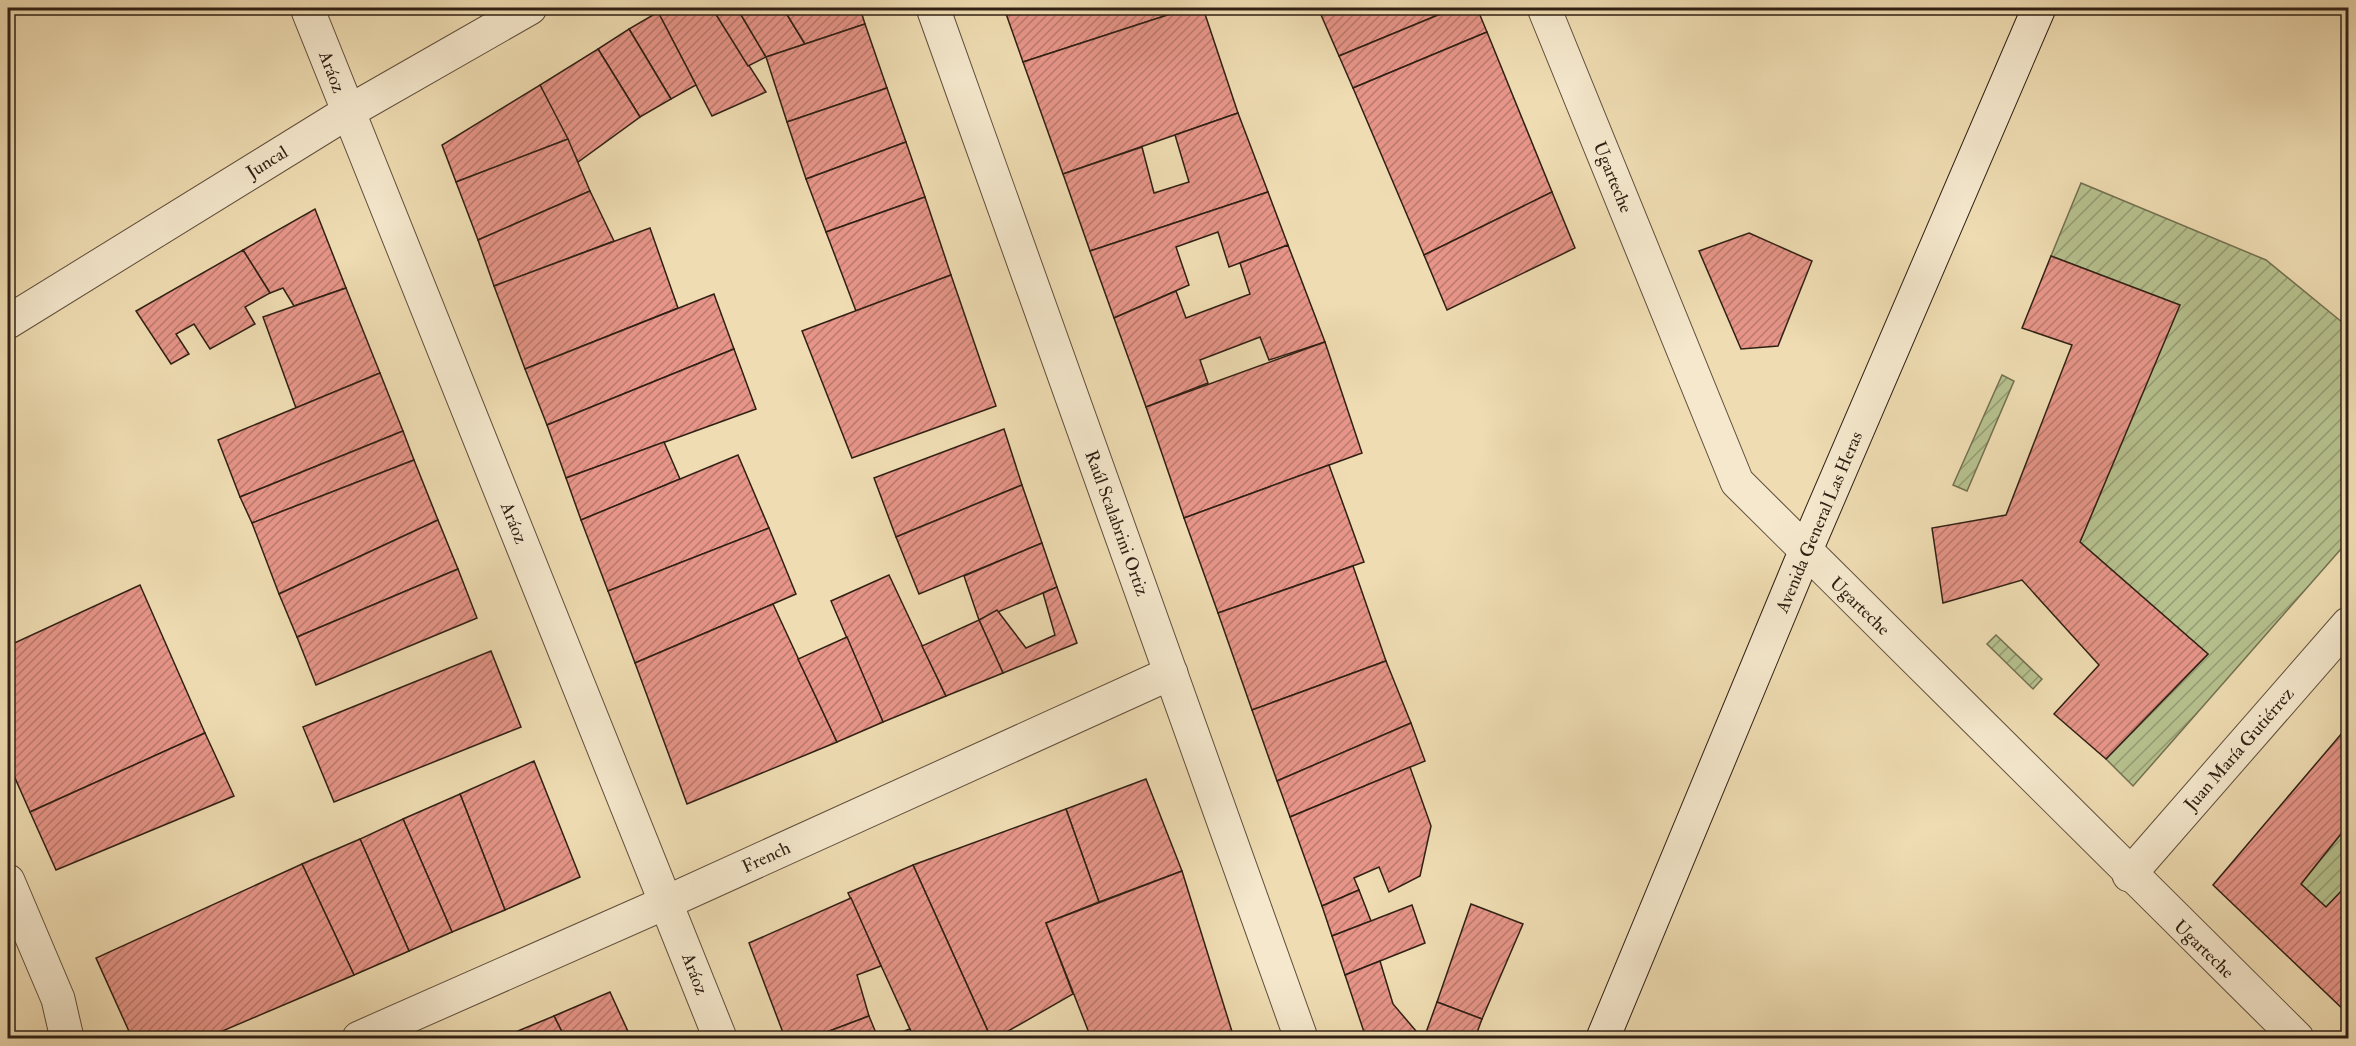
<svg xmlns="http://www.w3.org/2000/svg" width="2356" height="1046" viewBox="0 0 2356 1046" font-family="'IM FELL Double Pica',serif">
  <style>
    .garden { fill: url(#garden-furrows); stroke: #737051; stroke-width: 1.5 }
    .building { fill: url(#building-hatch); stroke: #302014; stroke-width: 1.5 }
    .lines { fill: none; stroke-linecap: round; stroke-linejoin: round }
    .minor-casing { stroke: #604f3c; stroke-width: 35 }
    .secondary-casing { stroke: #302014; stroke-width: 35 }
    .minor { stroke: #f5e8cd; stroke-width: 33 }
    .secondary { stroke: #f5e8cd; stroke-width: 33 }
    .labels { text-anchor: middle; stroke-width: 4.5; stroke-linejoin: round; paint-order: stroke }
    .street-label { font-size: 18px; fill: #302014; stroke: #f5e8cd }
  </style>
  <defs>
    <pattern id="garden-furrows" width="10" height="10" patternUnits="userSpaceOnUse" patternTransform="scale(1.5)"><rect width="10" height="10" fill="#b6c18e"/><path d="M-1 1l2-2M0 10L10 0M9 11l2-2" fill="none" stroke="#949c73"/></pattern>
    <pattern id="building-hatch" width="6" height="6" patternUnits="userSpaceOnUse" patternTransform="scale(1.5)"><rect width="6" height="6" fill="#e69588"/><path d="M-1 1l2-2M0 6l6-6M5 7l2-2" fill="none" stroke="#bb796e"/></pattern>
  </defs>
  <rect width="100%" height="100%" fill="#efdcb2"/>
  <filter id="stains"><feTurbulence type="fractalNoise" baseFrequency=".00333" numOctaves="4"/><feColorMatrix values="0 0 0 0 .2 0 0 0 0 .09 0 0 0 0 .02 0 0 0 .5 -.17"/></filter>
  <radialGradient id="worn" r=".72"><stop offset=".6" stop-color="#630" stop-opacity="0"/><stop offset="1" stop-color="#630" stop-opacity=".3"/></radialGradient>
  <!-- garden -->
  <g class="garden">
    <path d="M2081 183 2266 260 2348 327V541L2133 786 2106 759 2208 654 2080 542 2179 305 2051 256Z"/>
    <path d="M2002 375 2014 381 1967 491 1953 485Z"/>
    <path d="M1996 635 2042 679 2033 689 1987 644Z"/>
    <path d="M2348 825V884L2326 907 2301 884Z"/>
  </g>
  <!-- building -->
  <g class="building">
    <path d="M665 8H712L766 92 712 116 658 12Z"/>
    <path d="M712 8H737L766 57 748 66Z"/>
    <path d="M737 8H783L805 44 766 57Z"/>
    <path d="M783 8H860L865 24 805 44Z"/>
    <path d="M1004 8H1189L1023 62Z"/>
    <path d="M1189 8H1203L1238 113 1063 174 1023 62Z"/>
    <path d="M1318 8H1455L1339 56Z"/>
    <path d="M1455 8H1477L1487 32 1353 88 1339 56Z"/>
    <path d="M658 12 696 85 671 99 629 29Z"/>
    <path d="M865 24 887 88 787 122 766 57Z"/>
    <path d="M629 29 671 99 640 117 598 49Z"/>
    <path d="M1487 32 1552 192 1424 255 1353 88Z"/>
    <path d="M598 49 640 117 578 162 540 85Z"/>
    <path d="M540 85 568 139 456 182 442 145Z"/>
    <path d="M887 88 906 142 806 179 787 122Z"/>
    <path d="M1238 113 1268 192 1090 251 1063 174 1142 147 1154 193 1189 182 1175 135Z"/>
    <path d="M568 139 590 191 478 240 456 182Z"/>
    <path d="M906 142 925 197 826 232 806 179Z"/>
    <path d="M590 191 614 241 494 286 478 240Z"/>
    <path d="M1268 192 1288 245 1229 267 1218 232 1176 247 1189 285 1114 318 1090 251Z"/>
    <path d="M1552 192 1575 248 1447 310 1424 255Z"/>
    <path d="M925 197 951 275 856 311 826 232Z"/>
    <path d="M315 209 346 288 294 306 283 288 270 293 243 250Z"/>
    <path d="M650 228 678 308 525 369 494 286Z"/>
    <path d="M1749 233 1812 261 1778 346 1741 349 1699 251Z"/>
    <path d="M1288 245 1325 342 1269 360 1260 337 1200 360 1208 383 1146 407 1114 318 1176 291 1186 318 1250 294 1240 263Z"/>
    <path d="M243 250 270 293 245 307 255 324 210 349 194 324 176 334 189 354 171 364 136 311Z"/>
    <path d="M2051 256 2180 305 2080 542 2208 654 2106 759 2054 714 2099 665 2022 580 1943 603 1932 528 2006 515 2072 345 2022 328Z"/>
    <path d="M951 275 996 406 852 458 802 331Z"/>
    <path d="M346 288 380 373 296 408 263 317Z"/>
    <path d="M714 294 734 349 547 425 525 369Z"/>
    <path d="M1325 342 1362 453 1184 518 1146 407Z"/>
    <path d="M734 349 756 409 566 478 547 425Z"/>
    <path d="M380 373 403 431 240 497 218 440Z"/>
    <path d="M1004 429 1022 485 896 537 874 478Z"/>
    <path d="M403 431 414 460 252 523 240 497Z"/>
    <path d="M664 442 680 479 581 520 566 478Z"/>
    <path d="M738 455 769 528 608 591 581 520Z"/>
    <path d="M414 460 438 520 279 594 252 523Z"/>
    <path d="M1329 465 1364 562 1218 613 1184 518Z"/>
    <path d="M1022 485 1042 543 919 594 896 537Z"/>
    <path d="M438 520 458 569 297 637 279 594Z"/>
    <path d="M769 528 796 594 635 663 608 591Z"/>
    <path d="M1042 543 1057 587 979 620 964 576Z"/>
    <path d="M1353 566 1386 661 1252 710 1218 613Z"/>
    <path d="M458 569 477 618 316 685 297 637Z"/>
    <path d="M889 575 946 696 883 722 831 601Z"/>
    <path d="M140 585 205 733 30 812 8 762V646Z"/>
    <path d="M1057 587 1077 643 1003 673 979 620 997 610 1026 648 1055 635 1043 593Z"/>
    <path d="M773 604 837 742 687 804 635 663Z"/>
    <path d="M979 620 1003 673 946 696 922 646Z"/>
    <path d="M847 637 883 722 837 742 798 659Z"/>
    <path d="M491 651 521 727 334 802 303 727Z"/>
    <path d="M1386 661 1411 723 1277 781 1252 710Z"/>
    <path d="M1411 723 1425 761 1290 817 1277 781Z"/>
    <path d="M2348 726V825L2301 884 2326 907 2348 884V1014L2213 885Z"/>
    <path d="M205 733 234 796 56 870 30 812Z"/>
    <path d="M534 761 580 877 505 910 460 794Z"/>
    <path d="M1410 767 1431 826 1420 876 1389 892 1379 867 1354 878 1359 890 1322 906 1290 817Z"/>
    <path d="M1146 779 1182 871 1099 902 1066 809Z"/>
    <path d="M460 794 505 910 452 932 403 819Z"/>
    <path d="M1066 809 1099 902 1046 923 1073 994 996 1038H991L913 865Z"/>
    <path d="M403 819 452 932 409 951 360 839Z"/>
    <path d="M360 839 409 951 354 975 302 864Z"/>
    <path d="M302 864 354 975 206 1038H132L96 958Z"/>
    <path d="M913 865 991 1038H914L848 893Z"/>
    <path d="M1182 871 1234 1038H1091L1046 923Z"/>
    <path d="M1359 890 1371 921 1332 936 1322 906Z"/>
    <path d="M851 898 881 966 857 975 869 1016 811 1038H785L749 943Z"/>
    <path d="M1471 904 1523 924 1482 1019 1437 1002Z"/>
    <path d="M1412 905 1425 943 1345 975 1332 936Z"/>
    <path d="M1380 961 1393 1004 1422 1038H1366L1345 975Z"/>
    <path d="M610 992 631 1038H565L554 1016Z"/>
    <path d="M1437 1002 1482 1019 1475 1038H1424Z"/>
    <path d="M554 1016 565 1038H501Z"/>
    <path d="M869 1016 878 1038H811Z"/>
    <path d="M910 1029 914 1038H885Z"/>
  </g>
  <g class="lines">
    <defs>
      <g id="minor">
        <path d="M307 8 720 1038"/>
        <path d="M933 8 1301 1038"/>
        <path d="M1544 8 1737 482 2297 1038"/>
        <path d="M8 322 348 112 530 8"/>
        <path d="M2129 875 2348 624"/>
        <path d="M8 881 58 999 67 1038"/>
        <path d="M359 1038 667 902 1171 673"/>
      </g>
      <path id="secondary" d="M1603 1038 1805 552 2039 8"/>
    </defs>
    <!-- minor casing -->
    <use href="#minor" class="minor-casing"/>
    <!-- secondary casing -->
    <use href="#secondary" class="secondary-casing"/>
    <!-- minor -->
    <use href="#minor" class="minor"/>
    <!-- secondary -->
    <use href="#secondary" class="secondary"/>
  </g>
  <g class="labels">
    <!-- street labels -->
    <g class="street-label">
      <text transform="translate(332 72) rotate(69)" y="6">Aráoz</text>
      <text transform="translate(267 162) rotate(-32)" y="6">Juncal</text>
      <text transform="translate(1613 177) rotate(68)" y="6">Ugarteche</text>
      <text transform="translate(1819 522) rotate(-67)" y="6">Avenida General Las Heras</text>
      <text transform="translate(514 523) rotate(68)" y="6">Aráoz</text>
      <text transform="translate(1117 523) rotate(70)" y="6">Raúl Scalabrini Ortiz</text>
      <text transform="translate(1860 606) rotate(44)" y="6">Ugarteche</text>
      <text transform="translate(2239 749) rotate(-49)" y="6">Juan María Gutiérrez</text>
      <text transform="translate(766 857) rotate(-25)" y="6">French</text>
      <text transform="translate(2204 949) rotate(44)" y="6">Ugarteche</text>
      <text transform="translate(695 974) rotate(69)" y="6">Aráoz</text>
    </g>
  </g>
  <!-- margin -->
  <rect width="2356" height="1046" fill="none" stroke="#efdcb2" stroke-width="30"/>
  <rect x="9" y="9" width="2338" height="1028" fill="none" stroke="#302014" stroke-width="3"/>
  <rect x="15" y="15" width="2326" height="1016" fill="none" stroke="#302014" stroke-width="1.5"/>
  <rect width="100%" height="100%" filter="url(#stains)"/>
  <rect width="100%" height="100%" fill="url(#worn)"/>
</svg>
